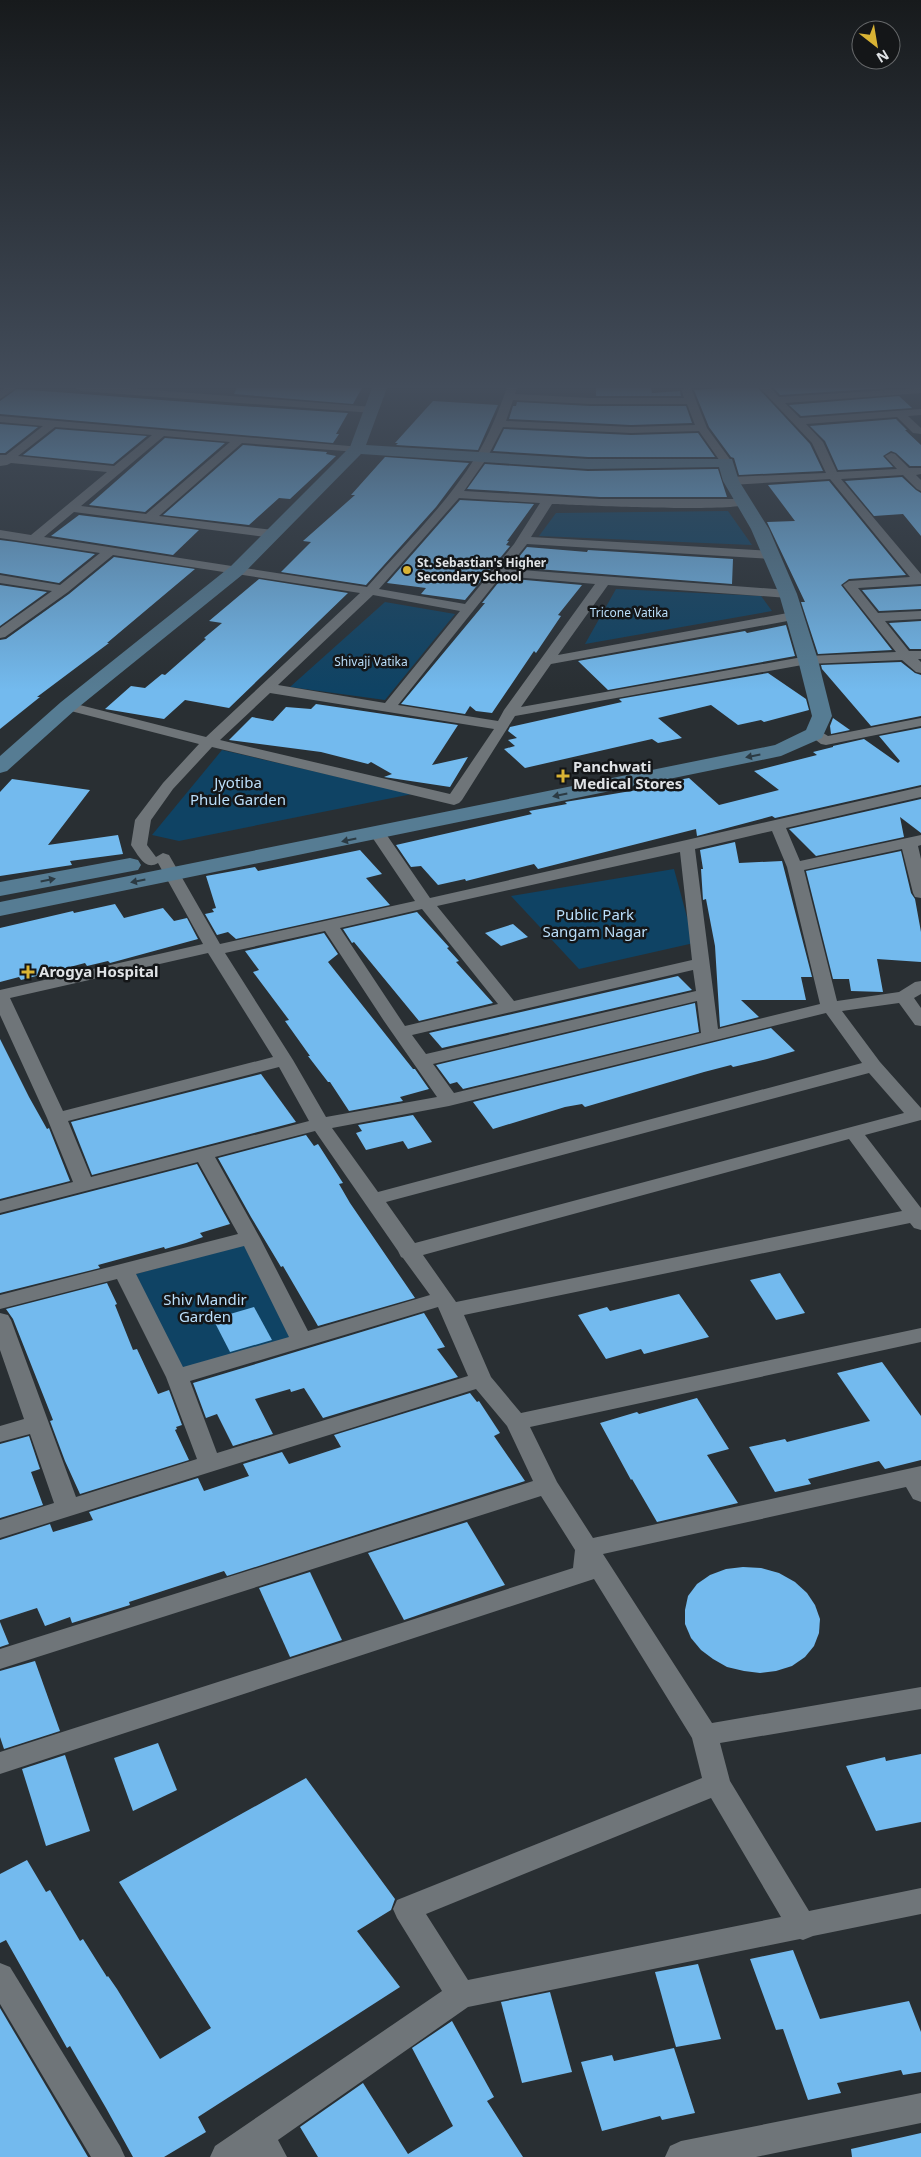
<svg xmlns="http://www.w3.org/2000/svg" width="921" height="2157" viewBox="0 0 921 2157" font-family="'Noto Sans',sans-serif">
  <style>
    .green { fill: #0f4364 }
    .building { fill: #73baee }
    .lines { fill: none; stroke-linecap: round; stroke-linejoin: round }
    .street { fill: #6f7579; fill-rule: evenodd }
    .secondary { fill: #567c93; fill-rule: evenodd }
    .oneway { fill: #2b3a43 }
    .poi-dot { fill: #d9b334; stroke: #141618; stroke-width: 2 }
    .labels { text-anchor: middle; stroke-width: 5; stroke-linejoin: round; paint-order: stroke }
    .far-poi-label { font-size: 12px; font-weight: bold; fill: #e0e3e6; stroke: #141618; text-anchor: start }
    .far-park-label { font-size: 12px; fill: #bbdffb; stroke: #141618 }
    .poi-label { font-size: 15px; font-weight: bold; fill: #e0e3e6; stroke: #141618; text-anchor: start }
    .park-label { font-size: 15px; fill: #bbdffb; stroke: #141618 }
  </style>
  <rect width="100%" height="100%" fill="#292f33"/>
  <!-- green -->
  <g class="green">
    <path d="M728 511 752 545 539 536 556 513Z"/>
    <path d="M616 589 761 596 772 611 585 644Z"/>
    <path d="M385 602 455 614 385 700 290 687Z"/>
    <path d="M222 750 412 794 179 841 152 835Z"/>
    <path d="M674 869 694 943 579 969 511 896Z"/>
    <path d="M247 1244 296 1336 177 1370 132 1275Z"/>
  </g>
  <!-- building -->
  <g class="building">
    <path d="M237 388H362L353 404 234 394Z"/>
    <path d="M596 388H651L652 393 680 391 681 396H596Z"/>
    <path d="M724 388H758L810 444 823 471 739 475 734 458 731 457 709 427 694 390Z"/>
    <path d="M774 388H887L780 395Z"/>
    <path d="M17 389 227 405 348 413 336 434H339L333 443 0 414V401Z"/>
    <path d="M899 396 912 408 801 416 789 405Z"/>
    <path d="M433 401 498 405 478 450 396 445 398 443H395Z"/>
    <path d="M517 402 590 406H686L692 423 631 425 509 419 513 406H516Z"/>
    <path d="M896 419 907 430H905L921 445V466H910L896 453 891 451 883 456 893 467 838 470 825 441 810 426Z"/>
    <path d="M0 424 38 427 5 453H0Z"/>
    <path d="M56 429 147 436 113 464 23 455Z"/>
    <path d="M504 429 631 435 698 433 715 457H588L493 451Z"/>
    <path d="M165 438 225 443 145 512 89 505Z"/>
    <path d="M243 445 327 452 326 454 336 456 290 499 279 498 249 525 163 515Z"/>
    <path d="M385 457 469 463 436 507 366 585 281 572 311 542 303 541 355 495H351Z"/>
    <path d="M485 464 588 471 718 469 727 497H600L467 489Z"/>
    <path d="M902 477 916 490 921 493V536L903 514 874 516 845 481Z"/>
    <path d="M829 481 906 575 849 579 841 585 892 650 818 654 801 602H805L767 522 795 521 768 485Z"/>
    <path d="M460 500 534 504 507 541H509L506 545 510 546 465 600 421 594 426 588 387 583Z"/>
    <path d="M79 515 199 530 173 555 51 536Z"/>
    <path d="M0 540 16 542 95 554 59 583 0 573Z"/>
    <path d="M527 547 587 552 588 550 733 559 732 584 511 567Z"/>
    <path d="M114 557 195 569 107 643H109L37 697H40L0 729V640L6 639 69 594Z"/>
    <path d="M502 578 582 585 558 615 561 616 536 653 534 651 492 713 476 711 470 706 465 714 401 704 485 603H482Z"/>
    <path d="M259 579 348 593 229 708 185 700 164 719 105 709 131 686 145 688 162 674 165 675 206 639 204 638 222 623 209 621Z"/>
    <path d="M0 585 47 592 0 626Z"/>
    <path d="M921 586V609L879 611 862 590Z"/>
    <path d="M921 621V649H910L889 623Z"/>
    <path d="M786 625 795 656 608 690 578 661 745 631 747 633Z"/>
    <path d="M901 662 915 673 921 675V716L871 726 822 669 821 665Z"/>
    <path d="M768 673 806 699 809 710 764 722 761 720 738 725 711 705 658 718 682 738 658 743 652 739 525 768 504 749 515 746 508 740 517 738 508 731 510 727 622 702 619 699Z"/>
    <path d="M316 704 458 725 432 765 468 757 450 787 384 777 392 774 371 762 368 764 321 752 229 740 252 717 273 721 286 707 311 709Z"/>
    <path d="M833 718 850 730 831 734 830 726Z"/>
    <path d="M921 728V785L775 818 772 816 697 836 696 829 538 869 534 864 466 881 465 879 438 885 421 866 411 867 396 845 532 814 529 811 567 804 565 802 637 790 635 788 689 778 719 805 779 790 754 771 817 755 813 752 833 747V746L864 739 898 763 900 761 879 736Z"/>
    <path d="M12 779 90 790 48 845 118 835 123 854 70 861 72 865 0 876V792Z"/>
    <path d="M921 799V833L900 817 904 837 816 856 789 829Z"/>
    <path d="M735 842 739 863 782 861 812 977H801L806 1000H741L759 1017 720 1027 715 946 706 899 703 900 701 869H703L700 850Z"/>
    <path d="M360 850 382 874 366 878 390 905 236 939 228 932 217 935 205 914 214 912 212 909 216 908 206 876 255 867 258 871Z"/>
    <path d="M901 851 911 893 915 899 921 932V962L877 959 883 992 851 991 849 979H833L806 871Z"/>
    <path d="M115 904 124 918 163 908 174 921 187 918 198 939 110 963 108 961 87 966 85 963 21 980 19 977 0 982V928L73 911 74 913Z"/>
    <path d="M417 912 449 947 447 948 459 961 456 962 493 1003 419 1021 354 942 352 943 343 929Z"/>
    <path d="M513 924 528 937 501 946 485 933Z"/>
    <path d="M324 933 338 954 328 962 413 1069H415L429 1089 400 1097 403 1101 349 1111 330 1082H328L308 1056H310L285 1021 289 1020 253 972 259 970 245 951Z"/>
    <path d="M678 976 692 990 442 1048 429 1033Z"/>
    <path d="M695 1003 699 1032 463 1089 457 1082 450 1084 436 1065Z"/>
    <path d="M771 1028 795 1051 767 1059 733 1067 731 1065 704 1072 585 1107 582 1104 565 1107 493 1129 473 1102Z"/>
    <path d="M0 1039 29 1097 47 1129 49 1128 70 1181 0 1199Z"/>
    <path d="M261 1074 296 1122 92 1175 71 1122Z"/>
    <path d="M413 1115 432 1142 408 1149 403 1141 366 1150 356 1133 362 1131 358 1125Z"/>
    <path d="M306 1135 314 1146 318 1144 343 1183 339 1184 350 1203 415 1298 318 1326 283 1266 281 1267 251 1217 218 1158Z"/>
    <path d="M197 1164 230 1224 200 1233 203 1237 186 1243 165 1249 164 1247 98 1265 100 1268 0 1293V1215Z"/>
    <path d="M780 1273 805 1313 776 1320 750 1280Z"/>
    <path d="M107 1283 117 1304 115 1305 133 1350 137 1349 158 1394 169 1390 182 1425 176 1427 177 1429 175 1430 189 1460 80 1494 65 1461 50 1421 53 1420 13 1319 6 1309Z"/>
    <path d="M679 1294 709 1337 644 1354 641 1349 606 1359 578 1315 607 1307 610 1311Z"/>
    <path d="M254 1307 272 1340 230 1352 213 1319Z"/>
    <path d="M424 1313 445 1347 437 1349 458 1377 323 1418 304 1388 291 1392 290 1389 255 1399 273 1434 233 1446 217 1414 206 1418 193 1383Z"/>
    <path d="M882 1362 921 1416V1460L885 1469 879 1461 808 1479 811 1484 775 1492 749 1447 785 1439 787 1442 870 1421 837 1373Z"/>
    <path d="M470 1393 477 1402 479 1401 500 1433 494 1436 525 1481 227 1576 224 1571 129 1602 130 1605 72 1623 70 1617 45 1626 37 1608 0 1620V1540L50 1524 53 1532 93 1520 89 1512 198 1478 204 1491 249 1476 243 1464 282 1452 289 1464 341 1447 334 1435Z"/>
    <path d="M697 1398 729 1449 707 1455 738 1503 657 1522 632 1479 631 1480 600 1423 637 1412 639 1414Z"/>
    <path d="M29 1436 40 1469 31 1472 43 1505 0 1518V1444Z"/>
    <path d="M467 1522 505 1585 404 1620 368 1553Z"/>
    <path d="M743 1567 761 1568 779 1573 795 1582 807 1593 815 1605 820 1619 819 1633 814 1646 805 1657 792 1666 776 1671 760 1673 744 1671 727 1667 713 1659 701 1650 691 1638 685 1624V1610L688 1596 697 1584 710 1575 726 1569Z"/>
    <path d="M310 1572 342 1640 290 1657 259 1588Z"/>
    <path d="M0 1622 9 1644 0 1647Z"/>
    <path d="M35 1661 60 1731 4 1749 0 1737V1671Z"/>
    <path d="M158 1743 177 1790 133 1811 114 1758Z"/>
    <path d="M921 1754V1822L876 1831 846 1766 885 1757 886 1761Z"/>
    <path d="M65 1755 90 1831 46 1846 22 1769Z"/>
    <path d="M306 1778 395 1899 391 1910 357 1931 400 1987 198 2117 206 2132 164 2157H133L106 2108 70 2046 67 2048 6 1940 0 1943V1874L27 1860 46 1892 50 1890 80 1941 83 1939 107 1977 108 1976 117 1989 160 2059 211 2028 119 1882Z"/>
    <path d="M793 1950 820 2019 909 2001 921 2032V2072L903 2075 901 2070 837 2083 841 2093 808 2100 783 2029 776 2030 750 1959Z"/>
    <path d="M698 1964 721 2039 676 2047 655 1972Z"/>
    <path d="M550 1992 572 2072 522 2083 501 2002Z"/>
    <path d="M0 2008 81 2145 88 2157H0Z"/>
    <path d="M452 2021 494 2097 487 2101 523 2157H318L300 2127 363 2083 408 2154 453 2126 412 2048Z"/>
    <path d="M674 2048 695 2113 662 2120 660 2116 602 2131 581 2062 612 2055 614 2061Z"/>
    <path d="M921 2133V2157H852L851 2149Z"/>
  </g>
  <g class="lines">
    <!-- street -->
    <g class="street">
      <path d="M4 388H16L0 399V391Z"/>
      <path d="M76 388H127L373 407 378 410 373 413 81 391Z"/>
      <path d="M507 388H517L515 394 590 398H684L681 389 691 388 707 428 732 462 726 465 722 464 699 431 631 433 503 427 487 458 464 491 600 499H744L750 503C741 513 576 505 552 504L531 537 771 551 777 555 771 559 527 544 507 569 788 590 795 594 788 598 608 585 558 655 793 612 800 616 793 620 551 664 521 707 808 656 896 652 843 585 849 581 910 577 830 479 731 485 725 481 731 477 826 473 812 443 760 388H771L779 397 921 388V393L785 403 800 418 921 409V415L908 416 921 428V434L913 433 897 417 806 424 823 442 837 472 897 469 885 456 891 453 895 454 909 468H921V474L916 475 921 480V491L917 489 903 475 841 479 921 574V584L858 588 878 613 921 611V619L885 621 909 651H921V659H918L921 662V673L916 672 902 660 808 664 515 716 462 800 459 803 454 805 212 747 173 789 151 820 147 845 156 857 163 853 169 855 220 944 415 901 370 834 372 831H384L430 898 921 787V797L786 828 800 861 921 835V845L918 846 921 859V898L915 897 913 893 902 849 804 870 837 1001 899 992 915 982 921 981V994L914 998 921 1008V1026L915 1025 899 1003 842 1011 880 1062 921 1108V1120L865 1135 921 1208V1230L914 1228 910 1223 464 1315 491 1377 521 1413 921 1328V1342L530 1427 557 1482 593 1538 921 1466V1502L913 1499 906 1487 603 1554 712 1723 921 1687V1709L720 1743 730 1781 809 1911 921 1888V1914L813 1936 803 1940 800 1939 468 2007 278 2140 287 2157H210L215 2146 442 1991 397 1918 393 1909 397 1900 702 1778 692 1738 594 1579 0 1774V1752L573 1568 575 1550 541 1496 0 1669V1649L533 1481 507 1426 476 1389 0 1538V1520L54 1503 30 1434 0 1442V1426L24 1419 0 1350V1313L8 1315 11 1320 76 1497 197 1459 166 1377 117 1279 0 1309V1295L238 1234 198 1162 0 1213V1201L73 1182 47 1118 0 1015V990L203 944 158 863C145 871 138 855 131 845L135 820 163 783 199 744 63 709 61 706 63 703 68 702 206 737 360 593 113 555 68 592 5 637 0 638V628L52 591 0 583V575L60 585 100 553 0 538V530L31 535 107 472 11 463 7 465 0 466V455H6L43 426 0 422V416L361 447 363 449 357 452 242 443 159 516 273 530 277 531 279 534 277 537 273 538 74 512 44 537 367 587C404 545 446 505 475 458 489 436 498 412 507 388ZM513 400 590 404H687L695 425 631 427 506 421ZM55 427 152 435 114 466 18 456ZM164 436 230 442 146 514 81 506ZM459 498 540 503 514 544 465 604 379 589ZM501 576 595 584 504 710 498 721 398 705ZM373 595 460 611 385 703 278 685ZM270 693 494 729 450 794 220 740ZM772 831 787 867 820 1004 718 1029 695 849ZM680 852 692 960 514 1001 437 906ZM422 909 498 1004 405 1026 340 928ZM325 931 384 1021 437 1097 326 1117 293 1060 225 953ZM208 953 273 1057 63 1111 10 998ZM693 970 696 991 426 1054 412 1035ZM697 1001 701 1033 454 1093 433 1064ZM826 1013 862 1063 378 1192 332 1128 449 1106ZM279 1067 309 1121 91 1177 68 1121ZM869 1073 904 1113 415 1243 386 1202ZM315 1131 398 1251 401 1257 403 1258 430 1295 308 1331 260 1238 215 1157ZM849 1139 902 1211 456 1302 423 1255ZM244 1246 289 1337 183 1367 136 1274ZM438 1307 468 1376 217 1453 190 1381ZM711 1798 781 1917 468 1980 426 1914Z"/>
      <path d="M921 718V726L826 745 821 744 808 734 810 731H820L828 736Z"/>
      <path d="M0 1963 10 1967 120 2146 125 2157H91L0 2004Z"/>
      <path d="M921 2093V2123L756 2157H665L670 2146 681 2141Z"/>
    </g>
    <!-- secondary -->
    <g class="secondary">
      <path d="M372 388H387L366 445 588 459H732L739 481 769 529 797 594 818 660 832 716 822 738 781 756 0 916V902L775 745 806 730 812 716 798 660 779 594 751 529 723 481 719 467 588 469 361 454 242 575 75 710 7 771 0 773V756L61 702 230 567 350 447Z"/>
      <path d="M130 858 138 860 141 865 138 870 0 896V882Z"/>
    </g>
  </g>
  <!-- one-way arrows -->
  <defs><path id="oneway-solid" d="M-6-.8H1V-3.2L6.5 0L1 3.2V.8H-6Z" transform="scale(1.25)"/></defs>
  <g class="oneway">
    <use href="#oneway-solid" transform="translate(753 756) rotate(169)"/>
    <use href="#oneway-solid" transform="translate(560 795) rotate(168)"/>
    <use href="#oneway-solid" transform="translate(349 840) rotate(168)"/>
    <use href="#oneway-solid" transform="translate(48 880) rotate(-11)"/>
    <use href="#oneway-solid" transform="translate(138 881) rotate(169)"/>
  </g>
  <!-- sky -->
  <linearGradient id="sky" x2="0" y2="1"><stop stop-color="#171a1c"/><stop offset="0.56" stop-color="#434d5b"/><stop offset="1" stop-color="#434d5b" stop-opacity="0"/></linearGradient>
  <rect width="921" height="690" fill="url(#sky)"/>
  <!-- markers -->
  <g class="poi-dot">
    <circle cx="407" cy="570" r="5"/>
    <path d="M560.5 768.5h5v5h5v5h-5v5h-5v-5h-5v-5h5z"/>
    <path d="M25.5 964.5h5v5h5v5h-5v5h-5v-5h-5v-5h5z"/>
  </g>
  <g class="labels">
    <!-- far-poi labels -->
    <g class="far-poi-label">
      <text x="417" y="567">St. Sebastian's Higher<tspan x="417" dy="14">Secondary School</tspan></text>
    </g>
    <!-- far-park labels -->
    <g class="far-park-label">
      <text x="629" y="617">Tricone Vatika</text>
      <text x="371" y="666">Shivaji Vatika</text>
    </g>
    <!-- poi labels -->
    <g class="poi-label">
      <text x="573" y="772">Panchwati<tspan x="573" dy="17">Medical Stores</tspan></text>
      <text x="39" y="977">Arogya Hospital</text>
    </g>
    <!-- park labels -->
    <g class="park-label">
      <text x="238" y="788">Jyotiba<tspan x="238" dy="17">Phule Garden</tspan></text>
      <text x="595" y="920">Public Park<tspan x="595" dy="17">Sangam Nagar</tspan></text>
      <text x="205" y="1305">Shiv Mandir<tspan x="205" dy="17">Garden</tspan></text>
    </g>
  </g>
  <!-- north arrow -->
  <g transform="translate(876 45) rotate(149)"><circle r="24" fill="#141618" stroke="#66686a"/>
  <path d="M0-4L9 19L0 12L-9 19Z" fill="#d9b334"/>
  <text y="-8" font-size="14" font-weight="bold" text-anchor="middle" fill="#e0e3e6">N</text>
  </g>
</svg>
